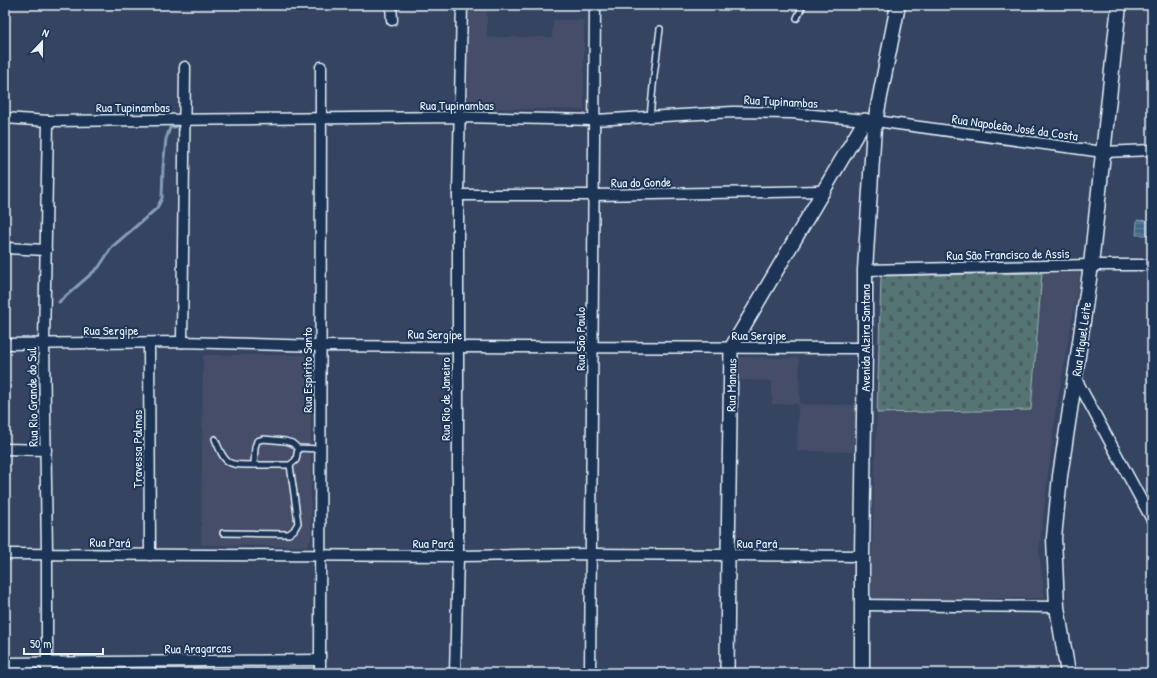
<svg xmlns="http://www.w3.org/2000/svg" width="1157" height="678" viewBox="0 0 1157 678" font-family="'Patrick Hand',sans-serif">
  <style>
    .built { fill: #444e68 }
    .cemetery { fill: url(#cemetery-stones); stroke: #9eb3b6 }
    .water { fill: url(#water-rules); stroke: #849eb5 }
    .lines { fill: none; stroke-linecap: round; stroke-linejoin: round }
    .stream { stroke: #849eb5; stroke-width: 3 }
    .service-casing { stroke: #e8f1f8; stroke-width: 8 }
    .minor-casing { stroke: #e8f1f8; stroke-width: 13 }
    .tertiary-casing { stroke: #e8f1f8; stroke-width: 16 }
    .secondary-casing { stroke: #e8f1f8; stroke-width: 17 }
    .service { stroke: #1d3557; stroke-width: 5 }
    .minor { stroke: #1d3557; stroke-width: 10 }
    .tertiary { stroke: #1d3557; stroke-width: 13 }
    .secondary { stroke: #1d3557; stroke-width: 14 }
    .labels { text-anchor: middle; stroke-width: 4; stroke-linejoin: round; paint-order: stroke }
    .street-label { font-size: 13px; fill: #e8f1f8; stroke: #1d3557 }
  </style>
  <defs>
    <pattern id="cemetery-stones" width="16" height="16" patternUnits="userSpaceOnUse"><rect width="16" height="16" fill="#557574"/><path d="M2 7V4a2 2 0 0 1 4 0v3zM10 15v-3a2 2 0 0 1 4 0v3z" fill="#4e5e5f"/></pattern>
    <pattern id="water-rules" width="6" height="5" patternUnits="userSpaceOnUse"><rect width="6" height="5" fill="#416789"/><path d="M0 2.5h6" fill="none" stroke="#5c7d9a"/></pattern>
  </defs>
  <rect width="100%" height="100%" fill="#344461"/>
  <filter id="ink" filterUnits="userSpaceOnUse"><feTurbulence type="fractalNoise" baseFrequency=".025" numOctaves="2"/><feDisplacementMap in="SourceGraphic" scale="8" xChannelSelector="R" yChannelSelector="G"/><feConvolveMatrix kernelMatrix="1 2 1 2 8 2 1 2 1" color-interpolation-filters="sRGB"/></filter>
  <g filter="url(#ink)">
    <!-- built -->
    <g class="built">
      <path d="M468 8H487V37H552L553 20H584V110L468 108Z"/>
      <path d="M1081 271 1056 409 1039 551 1045 598 870 600 877 413 1031 410 1042 273Z"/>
      <path d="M203 355H305L311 358V540L306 546 201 545Z"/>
      <path d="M739 357 799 358 800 404 856 405 855 452 797 451 798 404H772V381L739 380Z"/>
    </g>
    <!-- cemetery -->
    <path class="cemetery" d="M1042 273 1031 410 877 413 881 276Z"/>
    <!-- water -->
    <path class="water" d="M1137 220 1149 221V235H1136Z"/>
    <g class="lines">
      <!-- stream -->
      <path class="stream" d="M59 302 99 267 112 247 157 208 162 198 163 167 166 139 170 128 178 126"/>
      <defs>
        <g id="service">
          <path d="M797 18 803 5"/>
          <path d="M650 117 654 76 660 29"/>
          <path d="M215 439C226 465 226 465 254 465"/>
          <path d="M298 448 296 460 290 465H254L255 447 257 441 263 439 285 441 292 443 298 448 320 449"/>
          <path d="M223 533 289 534 294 530 298 523 290 465"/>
        </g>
        <g id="minor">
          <path d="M391 5 392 20"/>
          <path d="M5 118 48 121 460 117 595 120 733 112 792 113 876 121 1103 152 1152 150"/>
          <path d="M458 195H594L823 191"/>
          <path d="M5 248 46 250"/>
          <path d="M865 270 1091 265H1152"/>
          <path d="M182 342 185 67"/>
          <path d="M149 343 150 555"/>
          <path d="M5 344 182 342 320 346 458 347 865 348"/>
          <path d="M1075 377 1152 520"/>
          <path d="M5 449 46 450"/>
          <path d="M5 554 458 556 591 554 862 556"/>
          <path d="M862 605 1057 607"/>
          <path d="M5 663 320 660"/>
          <path d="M47 673V554L44 343 48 121"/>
          <path d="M320 673 321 67"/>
          <path d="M455 673 458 556V195L462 5"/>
          <path d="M590 673 595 5"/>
        </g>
        <path id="tertiary" d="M727 673 728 556 731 348 865 120"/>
        <g id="secondary">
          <path d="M862 673V556L865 348V270L874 127 898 5"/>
          <path d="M1068 673 1057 607 1054 538 1060 476 1075 377 1091 265 1119 5"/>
        </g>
      </defs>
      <!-- service casing -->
      <use href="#service" class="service-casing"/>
      <!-- minor casing -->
      <use href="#minor" class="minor-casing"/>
      <!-- tertiary casing -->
      <use href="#tertiary" class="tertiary-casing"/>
      <!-- secondary casing -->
      <use href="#secondary" class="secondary-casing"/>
      <!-- service -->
      <use href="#service" class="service"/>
      <!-- minor -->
      <use href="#minor" class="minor"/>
      <!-- tertiary -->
      <use href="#tertiary" class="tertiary"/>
      <!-- secondary -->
      <use href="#secondary" class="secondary"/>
    </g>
  </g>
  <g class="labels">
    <!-- street labels -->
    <g class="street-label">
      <text transform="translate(781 101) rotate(3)" y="5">Rua Tupinambas</text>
      <text x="457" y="110">Rua Tupinambas</text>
      <text x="133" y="112">Rua Tupinambas</text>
      <text transform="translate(1015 127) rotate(8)" y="5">Rua Napoleão José da Costa</text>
      <text transform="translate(641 182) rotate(-1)" y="5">Rua do Gonde</text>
      <text transform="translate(1008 254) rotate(-1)" y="5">Rua São Francisco de Assis</text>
      <text x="111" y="335">Rua Sergipe</text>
      <text transform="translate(435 334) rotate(1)" y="5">Rua Sergipe</text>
      <text x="759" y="340">Rua Sergipe</text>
      <text transform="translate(865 338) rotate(-90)" y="5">Avenida Alzira Santana</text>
      <text transform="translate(580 339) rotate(-90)" y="5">Rua São Paulo</text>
      <text transform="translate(1081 339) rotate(-82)" y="5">Rua Miguel Leite</text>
      <text transform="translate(307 370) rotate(-90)" y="5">Rua Espírito Santo</text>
      <text transform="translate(731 385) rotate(-89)" y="5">Rua Manaus</text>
      <text transform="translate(32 397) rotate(-91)" y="5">Rua Rio Grande do Sul</text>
      <text transform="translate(445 399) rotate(-90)" y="5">Rua Rio de Janeiro</text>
      <text transform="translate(137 449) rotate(-90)" y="5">Travessa Palmas</text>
      <text transform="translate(110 542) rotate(1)" y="5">Rua Pará</text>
      <text x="433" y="548">Rua Pará</text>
      <text x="757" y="548">Rua Pará</text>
      <text transform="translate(198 648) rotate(-1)" y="5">Rua Aragarcas</text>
    </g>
  </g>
  <!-- margin -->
  <rect width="1157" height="678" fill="none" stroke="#1d3557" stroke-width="20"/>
  <rect x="10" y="10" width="1137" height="658" fill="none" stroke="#e8f1f8" stroke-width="1.5" filter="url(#ink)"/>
  <!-- north arrow -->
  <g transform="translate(42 42) rotate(22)" stroke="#1d3557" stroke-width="3" paint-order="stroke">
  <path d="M0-3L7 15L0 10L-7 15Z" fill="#e8f1f8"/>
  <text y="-6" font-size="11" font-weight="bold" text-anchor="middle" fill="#e8f1f8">N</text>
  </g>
  <!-- scale -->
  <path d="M24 648v6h79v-6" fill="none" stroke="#e8f1f8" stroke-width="2"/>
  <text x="30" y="648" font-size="12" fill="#e8f1f8" stroke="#1d3557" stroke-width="3" paint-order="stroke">50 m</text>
</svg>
